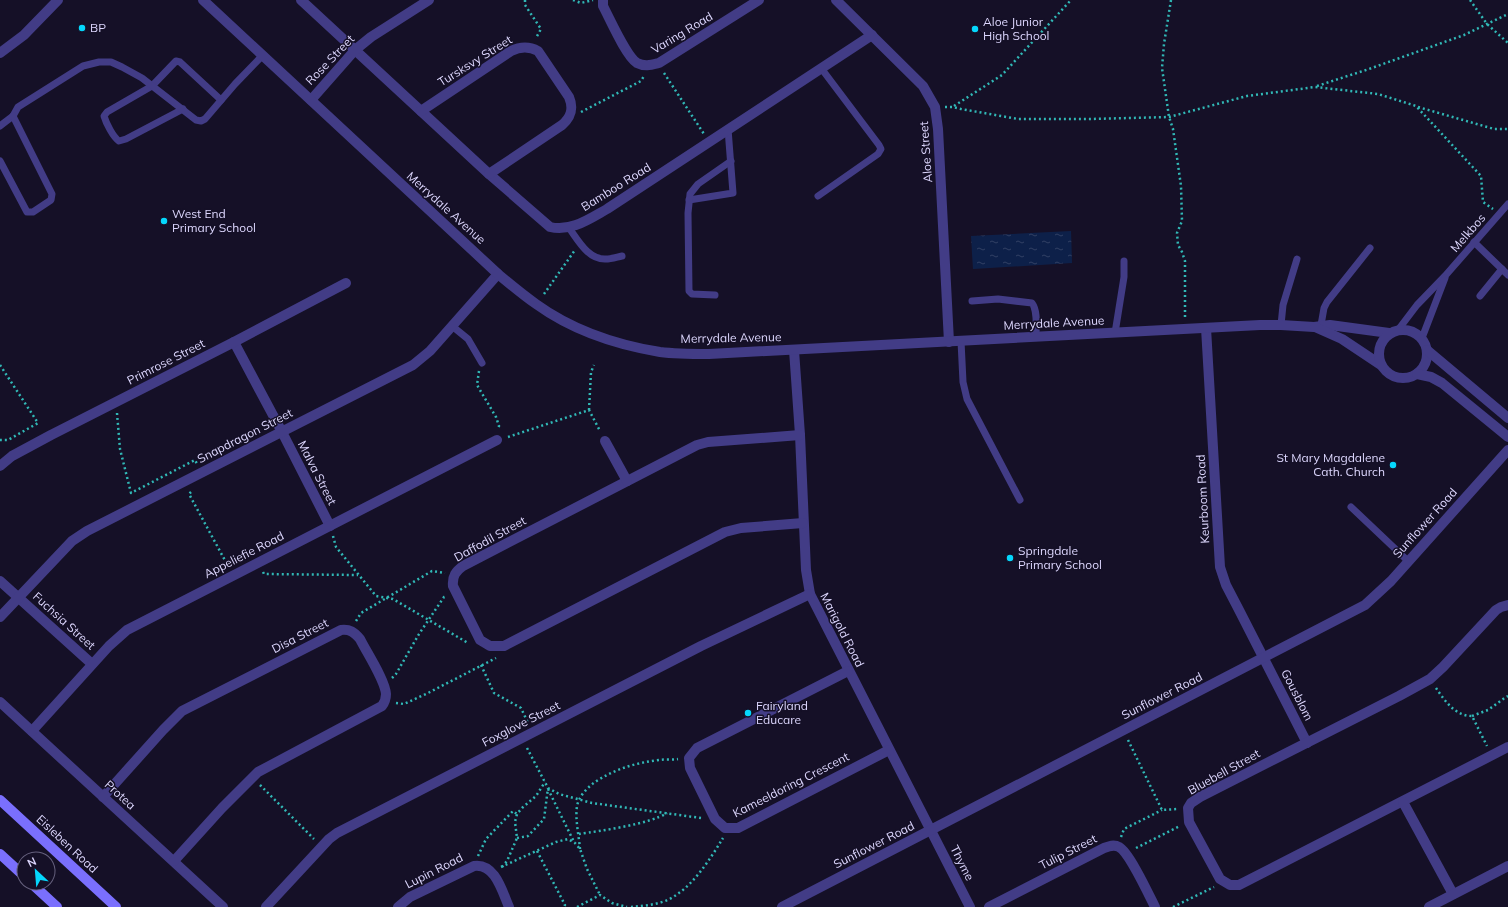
<svg xmlns="http://www.w3.org/2000/svg" width="1508" height="907" viewBox="0 0 1508 907" font-family="Mulish,sans-serif">
  <style>
    .water { fill: url(#water-ripples) }
    .lines { fill: none; stroke-linecap: round; stroke-linejoin: round }
    .path { stroke: #31b8b6; stroke-width: 2.5; stroke-dasharray: 2 3; stroke-linecap: butt }
    .service { stroke: #423c86; stroke-width: 7 }
    .minor { stroke: #423c86; stroke-width: 10 }
    .tertiary { stroke: #423c86; stroke-width: 10 }
    .secondary { stroke: #7a6ffd; stroke-width: 10 }
    .poi-dot { fill: #05d7fc; stroke: #151027; stroke-width: 1.5 }
    .labels { text-anchor: middle; stroke-width: 3; stroke-linejoin: round; paint-order: stroke }
    .poi-label { font-size: 12px; fill: #ddd7fe; stroke: #151027; text-anchor: start }
    .street-label { font-size: 12px; fill: #ddd7fe; stroke: #151027 }
  </style>
  <defs>
    <pattern id="water-ripples" width="26" height="14" patternUnits="userSpaceOnUse"><rect width="26" height="14" fill="#0d2049"/><path d="M2 4q2-2 4 0t4 0M15 11q2-2 4 0t4 0" fill="none" stroke="#304064"/></pattern>
  </defs>
  <rect width="100%" height="100%" fill="#151027"/>
  <!-- water -->
  <path class="water" d="M1071 231 1072 263 973 269 971 236Z"/>
  <g class="lines">
    <!-- path -->
    <g class="path">
      <path d="M525 0V5L541 29 536 38"/>
      <path d="M573 0 581 3 593 0"/>
      <path d="M1171 0 1164 44 1162 68 1169 117 1173 129 1181 186 1182 221 1177 233 1178 245 1182 252 1185 261V317"/>
      <path d="M1470 0 1487 24 1508 43"/>
      <path d="M664 73 704 134"/>
      <path d="M1317 86 1369 69 1464 35 1508 14"/>
      <path d="M954 106 1002 75 1071 0"/>
      <path d="M945 107H953L961 109 1018 119H1090L1169 117 1247 96 1315 87 1378 94 1416 106 1481 176 1483 202 1493 209"/>
      <path d="M1418 107 1494 129H1508"/>
      <path d="M581 112 641 81 644 76"/>
      <path d="M544 294 575 250"/>
      <path d="M0 365 38 423 8 440H0"/>
      <path d="M479 371 477 385 496 417 499 426 498 430"/>
      <path d="M589 410 591 372 594 365"/>
      <path d="M117 413 120 449 131 493 195 460 197 464"/>
      <path d="M508 437 589 410 600 431"/>
      <path d="M191 492 189 494 228 566"/>
      <path d="M333 536 336 547 376 596 393 599 468 643"/>
      <path d="M263 572 264 574 358 575"/>
      <path d="M356 621 361 613 432 571 445 573"/>
      <path d="M481 665 494 693 521 708 528 723"/>
      <path d="M392 678 396 674 419 634 444 597 447 596"/>
      <path d="M1436 688C1445 701 1455 716 1472 716L1487 746"/>
      <path d="M396 703 404 704 428 693 496 658"/>
      <path d="M1472 716 1488 710 1506 697 1508 696"/>
      <path d="M1128 740 1162 810 1178 809"/>
      <path d="M527 748 548 788 559 794 592 803 701 818"/>
      <path d="M260 785 314 839"/>
      <path d="M548 789 574 842"/>
      <path d="M579 834C600 831 650 824 667 813"/>
      <path d="M1121 837 1124 829 1162 810"/>
      <path d="M517 838 528 836 544 819 548 788"/>
      <path d="M1136 848 1180 826"/>
      <path d="M580 849C579 836 575 820 577 806 579 796 587 788 595 782 615 769 635 763 659 760 665 759 672 760 678 759"/>
      <path d="M537 851 565 905 564 907"/>
      <path d="M478 856 486 839 513 811 517 814"/>
      <path d="M501 867 556 842 568 839 575 843 580 849 587 869 600 895"/>
      <path d="M502 867 507 861 517 838 515 822 517 814 522 808 536 796 545 782"/>
      <path d="M577 907 600 895 612 903 627 907"/>
      <path d="M631 907C642 906 654 905 665 901 690 891 709 861 723 838"/>
      <path d="M1173 907 1214 887"/>
    </g>
    <!-- service -->
    <g class="service">
      <path d="M183 109 126 139 119 141C113 137 106 123 104 116L107 112 152 86 176 61 180 62 221 100"/>
      <path d="M0 126 13 116 18 107 83 66 99 62H111L122 67 142 78 196 120 201 121 205 119 235 84 263 55"/>
      <path d="M0 161 27 212H33L51 200 52 194 13 116"/>
      <path d="M818 196 878 154 881 149 879 145 821 68"/>
      <path d="M689 200 733 193 728 129"/>
      <path d="M569 228C578 240 588 260 606 259 611 259 617 257 622 256"/>
      <path d="M1474 242 1508 275"/>
      <path d="M715 295 692 294 689 291 688 213 690 194 698 184 731 161"/>
      <path d="M1480 296 1502 269"/>
      <path d="M972 301 998 299 1032 303C1038 311 1036 326 1036 337"/>
      <path d="M1281 325 1283 305 1297 259"/>
      <path d="M1321 325 1324 308 1327 302 1370 248"/>
      <path d="M452 326 468 339 482 363"/>
      <path d="M1398 330 1417 305 1445 276 1508 204"/>
      <path d="M1115 333 1124 277V261"/>
      <path d="M1422 338 1445 278"/>
      <path d="M961 341 963 382 967 399 1020 500"/>
      <path d="M1351 507 1408 561"/>
    </g>
    <!-- minor -->
    <g class="minor">
      <path d="M301 0 489 174 550 227C571 232 589 219 607 209L872 35"/>
      <path d="M603 0V6C610 19 626 56 637 63 645 67 651 65 659 63L759 0"/>
      <path d="M836 0 923 86 935 107 938 129 949 342"/>
      <path d="M0 53 24 35 58 0"/>
      <path d="M311 100 355 50 371 37 429 0"/>
      <path d="M421 111 511 51C521 46 529 46 538 51L569 97C574 109 571 117 562 125L489 174"/>
      <path d="M1206 328 1220 567 1226 585 1238 608 1307 743"/>
      <path d="M234 342 282 432 330 526"/>
      <path d="M794 350 800 435 806 570 810 594 970 907"/>
      <path d="M800 435 708 442 697 445 463 566C456 571 452 576 453 586L480 640 490 646H504L725 532 741 528 803 523"/>
      <path d="M605 441 627 481"/>
      <path d="M0 466 12 456 51 435 234 342 346 283"/>
      <path d="M0 581 92 664"/>
      <path d="M1508 605 1501 607 1496 610 1443 667 1430 679 1399 696 1200 797 1191 803 1188 808 1189 822 1220 879 1230 885H1239L1508 747"/>
      <path d="M0 617 72 541 87 531 413 365 430 351 498 274"/>
      <path d="M848 671 697 748 689 758 690 768 715 819 725 828H738L889 750"/>
      <path d="M0 702 223 907"/>
      <path d="M32 731 109 646 127 630 497 440"/>
      <path d="M103 797 163 730 182 711 341 630C350 629 354 632 360 639 367 653 385 680 386 694 386 699 385 702 382 706L258 772 222 808 174 861"/>
      <path d="M1403 802 1453 894"/>
      <path d="M266 907 329 839 337 833 701 646 810 594"/>
      <path d="M398 907 410 897 474 866C495 863 502 891 509 907"/>
      <path d="M782 907 1365 605 1391 581 1508 450"/>
      <path d="M989 907 1104 848C1109 846 1114 844 1119 847 1129 852 1149 895 1155 907"/>
      <path d="M1429 907 1508 866"/>
    </g>
    <!-- tertiary -->
    <g class="tertiary">
      <path d="M203 0 498 274C510 284 523 295 536 304 572 330 617 345 660 352 676 354 693 354 709 354L1260 325H1281L1314 327 1330 325 1389 333"/>
      <path d="M1315 327 1342 339 1381 365"/>
      <circle cx="1403" cy="354" r="24"/>
      <path d="M1427 350 1508 418"/>
      <path d="M1417 374 1431 377 1442 383 1508 437"/>
    </g>
    <!-- secondary -->
    <g class="secondary">
      <path d="M0 800 116 907"/>
      <path d="M0 854 24 876"/>
      <path d="M31 883 57 907"/>
    </g>
  </g>
  <!-- markers -->
  <g class="poi-dot">
    <circle cx="82" cy="28" r="4"/>
    <circle cx="975" cy="29" r="4"/>
    <circle cx="164" cy="221" r="4"/>
    <circle cx="1393" cy="465" r="4"/>
    <circle cx="1010" cy="558" r="4"/>
    <circle cx="748" cy="713" r="4"/>
  </g>
  <g class="labels">
    <!-- poi labels -->
    <g class="poi-label">
      <text x="983" y="26">Aloe Junior<tspan x="983" dy="14">High School</tspan></text>
      <text x="90" y="32">BP</text>
      <text x="172" y="218">West End<tspan x="172" dy="14">Primary School</tspan></text>
      <text x="1385" y="462" text-anchor="end">St Mary Magdalene<tspan x="1385" dy="14">Cath. Church</tspan></text>
      <text x="1018" y="555">Springdale<tspan x="1018" dy="14">Primary School</tspan></text>
      <text x="756" y="710">Fairyland<tspan x="756" dy="14">Educare</tspan></text>
    </g>
    <!-- street labels -->
    <g class="street-label">
      <text transform="translate(682 33) rotate(-31)" y="4">Varing Road</text>
      <text transform="translate(330 60) rotate(-46)" y="4">Rose Street</text>
      <text transform="translate(475 61) rotate(-32)" y="4">Tursksvy Street</text>
      <text transform="translate(926 152) rotate(-94)" y="4">Aloe Street</text>
      <text transform="translate(616 187) rotate(-32)" y="4">Bamboo Road</text>
      <text transform="translate(446 208) rotate(42)" y="4">Merrydale Avenue</text>
      <text transform="translate(1468 233) rotate(-49)" y="4">Melkbos</text>
      <text transform="translate(1054 323) rotate(-3)" y="4">Merrydale Avenue</text>
      <text transform="translate(731 338) rotate(-1)" y="4">Merrydale Avenue</text>
      <text transform="translate(166 362) rotate(-27)" y="4">Primrose Street</text>
      <text transform="translate(245 436) rotate(-27)" y="4">Snapdragon Street</text>
      <text transform="translate(317 473) rotate(63)" y="4">Malva Street</text>
      <text transform="translate(1203 499) rotate(-93)" y="4">Keurboom Road</text>
      <text transform="translate(1425 523) rotate(-48)" y="4">Sunflower Road</text>
      <text transform="translate(490 539) rotate(-29)" y="4">Daffodil Street</text>
      <text transform="translate(244 555) rotate(-27)" y="4">Appeliefie Road</text>
      <text transform="translate(64 621) rotate(42)" y="4">Fuchsia Street</text>
      <text transform="translate(842 630) rotate(63)" y="4">Marigold Road</text>
      <text transform="translate(300 636) rotate(-27)" y="4">Disa Street</text>
      <text transform="translate(1297 695) rotate(63)" y="4">Gousblom</text>
      <text transform="translate(1162 696) rotate(-27)" y="4">Sunflower Road</text>
      <text transform="translate(521 724) rotate(-27)" y="4">Foxglove Street</text>
      <text transform="translate(1224 772) rotate(-29)" y="4">Bluebell Street</text>
      <text transform="translate(791 785) rotate(-27)" y="4">Kameeldoring Crescent</text>
      <text transform="translate(120 795) rotate(42)" y="4">Protea</text>
      <text transform="translate(67 844) rotate(43)" y="4">Eisleben Road</text>
      <text transform="translate(874 845) rotate(-27)" y="4">Sunflower Road</text>
      <text transform="translate(1068 852) rotate(-27)" y="4">Tulip Street</text>
      <text transform="translate(962 863) rotate(63)" y="4">Thyme</text>
      <text transform="translate(434 871) rotate(-27)" y="4">Lupin Road</text>
    </g>
  </g>
  <!-- north arrow -->
  <g transform="translate(36 871) rotate(334)"><circle r="19" fill="#151027" stroke="#65607d"/>
  <path d="M0-3L7 15L0 10L-7 15Z" fill="#05d7fc"/>
  <text y="-6" font-size="11" font-weight="bold" text-anchor="middle" fill="#ddd7fe">N</text>
  </g>
</svg>
